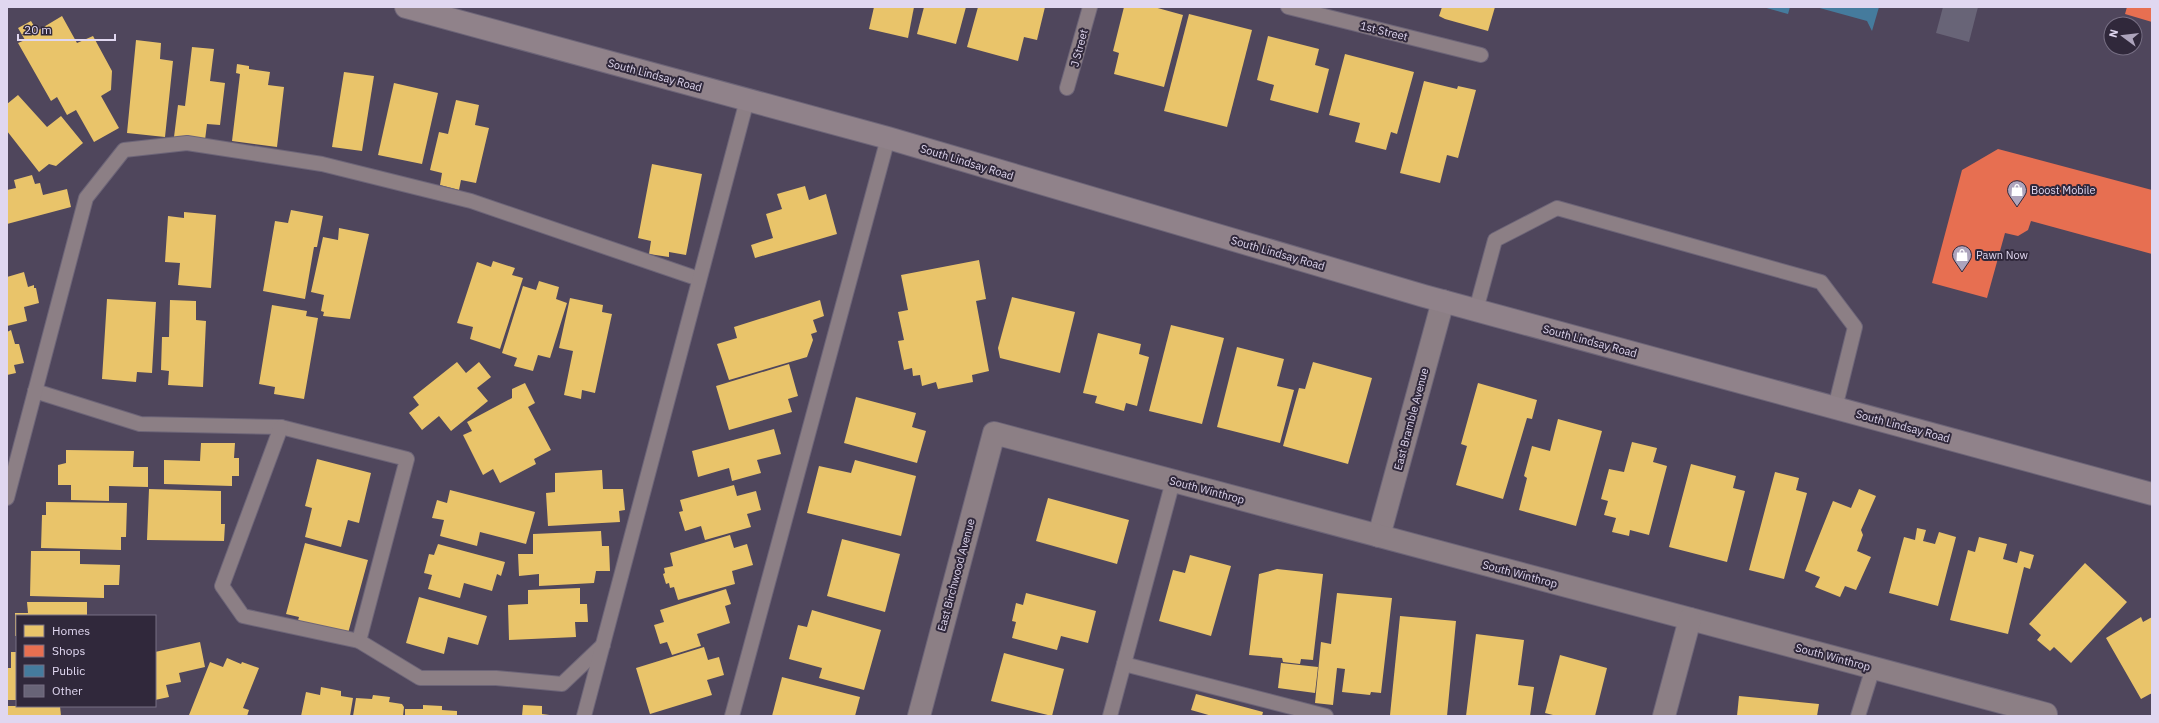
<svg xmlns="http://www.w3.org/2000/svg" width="2159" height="723" viewBox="0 0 2159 723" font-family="'IBM Plex Sans',sans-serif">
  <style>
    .homes { fill: #e9c46a }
    .shops { fill: #e76f51 }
    .public { fill: #457b9d }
    .building { fill: #686477 }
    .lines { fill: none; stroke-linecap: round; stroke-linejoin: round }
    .lane-casing { stroke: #6d6578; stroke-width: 16 }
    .street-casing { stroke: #6d6578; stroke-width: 24 }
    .secondary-casing { stroke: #6d6578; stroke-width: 24 }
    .lane { stroke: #8c7f85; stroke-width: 14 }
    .street { stroke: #8c7f85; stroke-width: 22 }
    .secondary { stroke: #90828a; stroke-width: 22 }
    .labels { text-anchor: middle; stroke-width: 4; stroke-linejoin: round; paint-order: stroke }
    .street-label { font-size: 11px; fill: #e0d7f0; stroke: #30283b }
    .poi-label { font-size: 11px; fill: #e0d7f0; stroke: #30283b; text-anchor: start }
  </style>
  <rect width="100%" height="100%" fill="#4f465c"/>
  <!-- homes -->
  <g class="homes">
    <path d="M874 7H914L908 38 869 29Z"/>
    <path d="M924 7H966L956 44 917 34Z"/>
    <path d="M978 7H1045L1037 40 1024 37 1018 61 967 47Z"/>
    <path d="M1124 7H1154L1183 15 1164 87 1114 74 1119 53 1113 51Z"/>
    <path d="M1442 7H1495L1488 31 1445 19 1439 16Z"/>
    <path d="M1189 14 1252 30 1227 127 1164 111Z"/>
    <path d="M62 16 77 43 93 36 112 71 111 90 101 96 119 128 94 142 76 110 67 115 57 97 51 101 18 43 25 40 18 28 31 21 37 31Z"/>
    <path d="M1268 36 1319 49 1315 65 1329 69 1318 113 1270 100 1274 85 1257 80Z"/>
    <path d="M136 40 161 43 160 59 173 61 165 137 127 133Z"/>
    <path d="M192 47 214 49 210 81 225 83 220 125 207 124 205 140 174 137 178 105 185 106Z"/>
    <path d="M1345 54 1414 72 1397 134 1391 132 1386 150 1355 142 1360 123 1329 115Z"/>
    <path d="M237 64 249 66V69L270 72 268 85 284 87 277 147 232 141 240 74 236 73Z"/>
    <path d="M344 72 374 76 362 151 332 147Z"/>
    <path d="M1424 81 1457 89 1458 86 1476 90 1458 158 1447 155 1440 183 1400 173Z"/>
    <path d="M394 83 438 93 422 164 378 155Z"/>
    <path d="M18 95 47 127 61 116 83 143 56 166 49 164 39 172 7 131V104Z"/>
    <path d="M456 100 479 105 475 125 489 128 476 183 461 180 459 190 440 185 442 173 430 170 439 132 448 134Z"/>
    <path d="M652 164 702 174 686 255 669 252V257L649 254 651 241 638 238Z"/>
    <path d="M32 175 35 184 40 183 43 195 67 189 71 207 7 224V190L16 188 14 180Z"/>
    <path d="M805 186 809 200 826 194 837 234 755 258 751 245 773 238 766 214 782 209 777 194Z"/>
    <path d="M291 210 323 216 317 247H314L305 299 263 291 275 221 288 223Z"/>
    <path d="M184 212 216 215 211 288 178 285 180 263 165 262 168 216 184 218Z"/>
    <path d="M339 228 369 234 350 319 323 316 324 312 321 311 324 295 311 292 323 237 338 240Z"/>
    <path d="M979 260 986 299 976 301 989 371 972 375 973 382 938 389 936 382 922 386 920 375 913 376 912 368 904 370 898 341 904 340 898 312 908 310 901 275Z"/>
    <path d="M493 261 515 268 512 275 523 278 500 349 470 339 473 327 457 323 477 262 491 267Z"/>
    <path d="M24 272 28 287 34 285V288H36L39 303 24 307 27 321 7 326V277Z"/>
    <path d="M539 281 559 287 556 299 567 303 550 358 538 355 533 371 514 366 517 358 502 353 523 286 536 290Z"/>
    <path d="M1012 297 1075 312 1060 373 1000 358 998 348Z"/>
    <path d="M570 298 603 305 602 312 612 314 595 393 582 390 581 399 564 395 573 351 559 348Z"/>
    <path d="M107 299 156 302 152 373 137 372 136 382 102 379Z"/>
    <path d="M170 300 196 301V320L206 321 203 387 168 385 169 371 161 370 162 337H169Z"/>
    <path d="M820 300 824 316 813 320 817 332 811 334 813 340 807 357 729 380 717 344 737 338 734 327Z"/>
    <path d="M272 305 307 311 306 316 318 318 304 399 274 394 275 387 259 384Z"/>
    <path d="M1171 325 1224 338 1202 424 1149 411Z"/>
    <path d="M11 330 15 344H19L24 363 14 365 16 373 7 375V332Z"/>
    <path d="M1098 333 1141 344 1139 354 1149 357 1137 406 1126 403 1124 411 1095 403 1097 396 1083 393Z"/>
    <path d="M1237 347 1284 359 1277 386 1294 390 1280 443 1217 427Z"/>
    <path d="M457 362 466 373 479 362 491 377 477 388 488 401 451 431 439 416 422 430 409 413 419 405 413 397Z"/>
    <path d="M1313 362 1372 378 1348 464 1283 446 1299 388 1305 389Z"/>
    <path d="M789 364 798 396 788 399 792 412 729 430 716 386Z"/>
    <path d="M525 383 535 403 528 407 551 450 534 459 536 464 500 483 493 469 483 475 463 435 472 431 467 422 512 398V389Z"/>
    <path d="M1478 383 1537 400 1532 419 1527 418 1503 499 1456 485 1467 446 1461 444Z"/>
    <path d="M856 397 916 413 912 427 926 431 917 463 844 443Z"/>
    <path d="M1558 419 1602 431 1576 526 1519 510 1527 478 1524 476 1532 446 1550 451Z"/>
    <path d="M774 429 781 454 757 460 761 473 732 481 729 468 698 477 692 451Z"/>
    <path d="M1632 442 1657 448 1653 462 1667 466 1649 535 1630 530 1629 536 1612 532 1616 518 1604 515 1608 501 1601 499 1609 469 1624 472Z"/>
    <path d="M201 443H235L234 458H239V476H232V486L164 484V460L200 461Z"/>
    <path d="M66 450 134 451 133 467H148V487L109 486V501L71 500V485H58V465L66 463Z"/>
    <path d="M317 459 371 473 359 523 348 520 341 547 305 537 312 508 305 506Z"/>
    <path d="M855 460 916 476 901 536 807 513 819 466 851 473Z"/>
    <path d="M1691 464 1736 476 1733 488 1745 491 1727 562 1669 547Z"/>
    <path d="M602 470 603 489H623L625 510 619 511 620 522 548 526 546 493 555 492V473Z"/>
    <path d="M1775 472 1799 478 1796 490 1807 493 1784 579 1749 570Z"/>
    <path d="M734 485 737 496 756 491 761 510 747 514 751 527 705 540 701 526 685 531 679 512 683 511 680 500Z"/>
    <path d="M149 489 221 491V524H225L224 541 147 540Z"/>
    <path d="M1859 489 1876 496 1861 530 1863 535 1857 551 1871 557 1856 590 1845 586 1840 597 1815 587 1820 577 1805 571 1833 501 1851 508Z"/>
    <path d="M450 490 535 512 526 544 480 532 477 546 440 536 444 520 432 518 437 500 447 503Z"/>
    <path d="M1048 498 1129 520 1117 564 1036 541Z"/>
    <path d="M46 502 127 503 126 537H121V550L41 548 42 515H46Z"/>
    <path d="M1917 528 1926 530 1923 541 1935 544 1939 532 1956 537 1938 606 1889 593 1904 537 1915 540Z"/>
    <path d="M601 531 602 546H609L610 571H596L594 583 539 586V574L519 576 518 554H533V534Z"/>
    <path d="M730 535 734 548 747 544 753 565 732 571 735 584 678 600 674 587 670 588 669 583 666 584 663 574 665 573 664 568 673 566 670 553Z"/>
    <path d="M1979 537 2007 544 2003 559 2017 563 2020 551 2034 555 2030 569 2024 567 2008 634 1950 620 1968 550 1975 552Z"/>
    <path d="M842 539 900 554 885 612 827 596Z"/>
    <path d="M305 543 368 560 347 637 297 624 299 617 286 614Z"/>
    <path d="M438 544 505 562 501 576 497 574 492 591 464 583 460 598 428 589 432 575 424 573 429 554 434 555Z"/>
    <path d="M31 551H80V564L120 565 119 585H104V598L30 596Z"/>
    <path d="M1190 555 1231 566 1211 636 1159 621 1173 570 1185 573Z"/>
    <path d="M2085 563 2127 602 2071 663 2054 647 2050 651 2037 640 2041 635 2029 624Z"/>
    <path d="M1277 569 1323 574 1313 660 1301 659 1300 664 1283 662 1282 658 1249 655 1259 574Z"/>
    <path d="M580 588V604H587L588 622H575L576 637 509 640 508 605 528 604V590Z"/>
    <path d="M726 589 731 604 725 606 730 623 697 634 701 646 672 655 667 642 660 644 654 625 664 622 660 610Z"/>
    <path d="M1026 593 1096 611 1088 643 1061 636 1057 650 1012 638 1016 622 1012 621 1016 603 1023 605Z"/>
    <path d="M1337 593 1392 598 1381 693 1371 692 1370 695 1342 692 1345 669 1337 668 1333 705 1315 703 1321 642 1331 644Z"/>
    <path d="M419 597 487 616 478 645 448 637 444 654 406 643Z"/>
    <path d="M27 602H87V616H17V636H15V613H28Z"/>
    <path d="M812 610 881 630 864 690 819 678 822 668 789 659 798 625 807 627Z"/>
    <path d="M1400 616 1456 621 1447 716 1390 715Z"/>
    <path d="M2141 617 2143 622 2152 617V693L2141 699 2106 638Z"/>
    <path d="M1476 634 1524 640 1518 685 1534 687 1530 716H1466Z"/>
    <path d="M200 642 205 667 179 673 181 682 166 685 169 697 155 700V652Z"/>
    <path d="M704 647 708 660 719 657 724 675 707 680 712 695 650 714 636 668Z"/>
    <path d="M11 652H17V700H8L7 668H11Z"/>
    <path d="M1004 653 1064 669 1052 716 991 701Z"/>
    <path d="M1560 655 1607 668 1595 716H1557L1545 713Z"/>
    <path d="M227 658 241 664 242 662 259 668 243 708 249 710 247 716 189 715 210 662 223 667Z"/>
    <path d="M1281 663 1318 667 1315 693 1278 688Z"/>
    <path d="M782 677 860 697 855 716H772Z"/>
    <path d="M321 687 341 691V696L353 698 350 716H301L306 692 320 695Z"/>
    <path d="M1196 694 1263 712 1262 716H1212L1191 710Z"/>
    <path d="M373 695 390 697 389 702 402 704 404 707 403 716H353L356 698 372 699Z"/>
    <path d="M1739 696 1819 704 1817 716H1737Z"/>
    <path d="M423 705 442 706V710L457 711V716H405V709H423Z"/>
    <path d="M523 705 542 706V714L557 716H522Z"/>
    <path d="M7 706H60L61 716H7Z"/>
  </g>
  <!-- shops -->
  <g class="shops">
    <path d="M2127 7H2152V22L2125 14Z"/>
    <path d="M1998 149 2152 190V254L2031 221 2028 230 2018 236 2005 233 1987 298 1932 283 1962 170Z"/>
  </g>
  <!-- public -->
  <g class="public">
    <path d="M1763 7H1790L1788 14Z"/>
    <path d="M1816 7H1879L1872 31 1867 21Z"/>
  </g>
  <!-- building -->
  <path class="building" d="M1943 7H1978L1969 42 1936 33Z"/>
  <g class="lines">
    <defs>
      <g id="lane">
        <path d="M1288 7 1481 55"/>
        <path d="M1067 88 1090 7"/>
        <path d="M1476 310 1495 240 1557 208 1821 282 1855 327 1835 408"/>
        <path d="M35 391 140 424 281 427 407 459 359 641"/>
        <path d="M281 427 222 586 243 616 359 641 420 678H496L562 684 603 645"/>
        <path d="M7 498 86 198 124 150 187 143 322 164 471 201 699 279"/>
        <path d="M1124 664 1326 716"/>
        <path d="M584 716 747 100"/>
        <path d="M732 716 888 138"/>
        <path d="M1110 716 1173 481"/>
        <path d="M1858 716 1873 668"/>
      </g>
      <g id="street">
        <path d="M1379 536 1443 301"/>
        <path d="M919 716 994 433 2046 714 2045 716"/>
        <path d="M1664 716 1690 619"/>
      </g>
      <path id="secondary" d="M406 7 888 138 1424 296 2152 494"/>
    </defs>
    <!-- lane casing -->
    <use href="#lane" class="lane-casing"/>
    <!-- street casing -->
    <use href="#street" class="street-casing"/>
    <!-- secondary casing -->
    <use href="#secondary" class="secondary-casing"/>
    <!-- lane -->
    <use href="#lane" class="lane"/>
    <!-- street -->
    <use href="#street" class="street"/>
    <!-- secondary -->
    <use href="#secondary" class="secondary"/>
  </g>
  <!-- icons -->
  <defs>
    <symbol id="shop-pin" viewBox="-11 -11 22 30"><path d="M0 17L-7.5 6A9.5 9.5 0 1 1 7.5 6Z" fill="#ada4bc" stroke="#30283b"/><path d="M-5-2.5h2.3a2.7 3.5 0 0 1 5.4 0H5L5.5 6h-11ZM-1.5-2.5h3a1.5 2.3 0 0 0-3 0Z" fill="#fff"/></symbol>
  </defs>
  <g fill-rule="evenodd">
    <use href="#shop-pin" x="2006" y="179" width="22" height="30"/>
    <use href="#shop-pin" x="1951" y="244" width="22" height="30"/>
  </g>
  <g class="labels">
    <!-- street labels -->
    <g class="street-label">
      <text transform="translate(1384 31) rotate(14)" y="4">1st Street</text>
      <text transform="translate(1079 48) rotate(-75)" y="4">J Street</text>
      <text transform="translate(655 75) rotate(15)" y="4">South Lindsay Road</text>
      <text transform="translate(967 162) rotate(17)" y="4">South Lindsay Road</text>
      <text transform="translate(1278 253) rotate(16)" y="4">South Lindsay Road</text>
      <text transform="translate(1590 341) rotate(15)" y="4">South Lindsay Road</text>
      <text transform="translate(1411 419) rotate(-75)" y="4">East Bramble Avenue</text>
      <text transform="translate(1903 426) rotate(15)" y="4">South Lindsay Road</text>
      <text transform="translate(1207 490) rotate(15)" y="4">South Winthrop</text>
      <text transform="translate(1520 574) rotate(15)" y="4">South Winthrop</text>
      <text transform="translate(956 575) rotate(-75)" y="4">East Birchwood Avenue</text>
      <text transform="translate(1833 657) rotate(15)" y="4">South Winthrop</text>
    </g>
    <!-- poi labels -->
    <g class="poi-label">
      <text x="2031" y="194">Boost Mobile</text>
      <text x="1976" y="259">Pawn Now</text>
    </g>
  </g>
  <!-- border -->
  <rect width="2159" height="723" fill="none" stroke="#e0d7f0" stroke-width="16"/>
  <!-- legend -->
  <rect x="16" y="615" width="140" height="92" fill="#30283b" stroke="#766e83"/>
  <rect x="24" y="625" width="20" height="12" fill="#e9c46a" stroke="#766e83"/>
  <text x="52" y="635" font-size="12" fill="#e0d7f0">Homes</text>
  <rect x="24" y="645" width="20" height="12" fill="#e76f51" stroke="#766e83"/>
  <text x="52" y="655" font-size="12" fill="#e0d7f0">Shops</text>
  <rect x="24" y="665" width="20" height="12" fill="#457b9d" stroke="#766e83"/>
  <text x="52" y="675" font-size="12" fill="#e0d7f0">Public</text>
  <rect x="24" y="685" width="20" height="12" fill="#686477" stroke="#766e83"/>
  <text x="52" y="695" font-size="12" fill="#e0d7f0">Other</text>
  <!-- north arrow -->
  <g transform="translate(2123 36) rotate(285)"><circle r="19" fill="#30283b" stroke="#766e83"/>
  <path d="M0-3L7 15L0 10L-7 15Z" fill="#ada4bc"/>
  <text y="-6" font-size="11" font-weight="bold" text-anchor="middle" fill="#e0d7f0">N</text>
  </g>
  <!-- scale -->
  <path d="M18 34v6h97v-6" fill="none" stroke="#e0d7f0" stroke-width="2"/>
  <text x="24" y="34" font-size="12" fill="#e0d7f0" stroke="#30283b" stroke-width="3" paint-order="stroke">20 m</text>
</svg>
